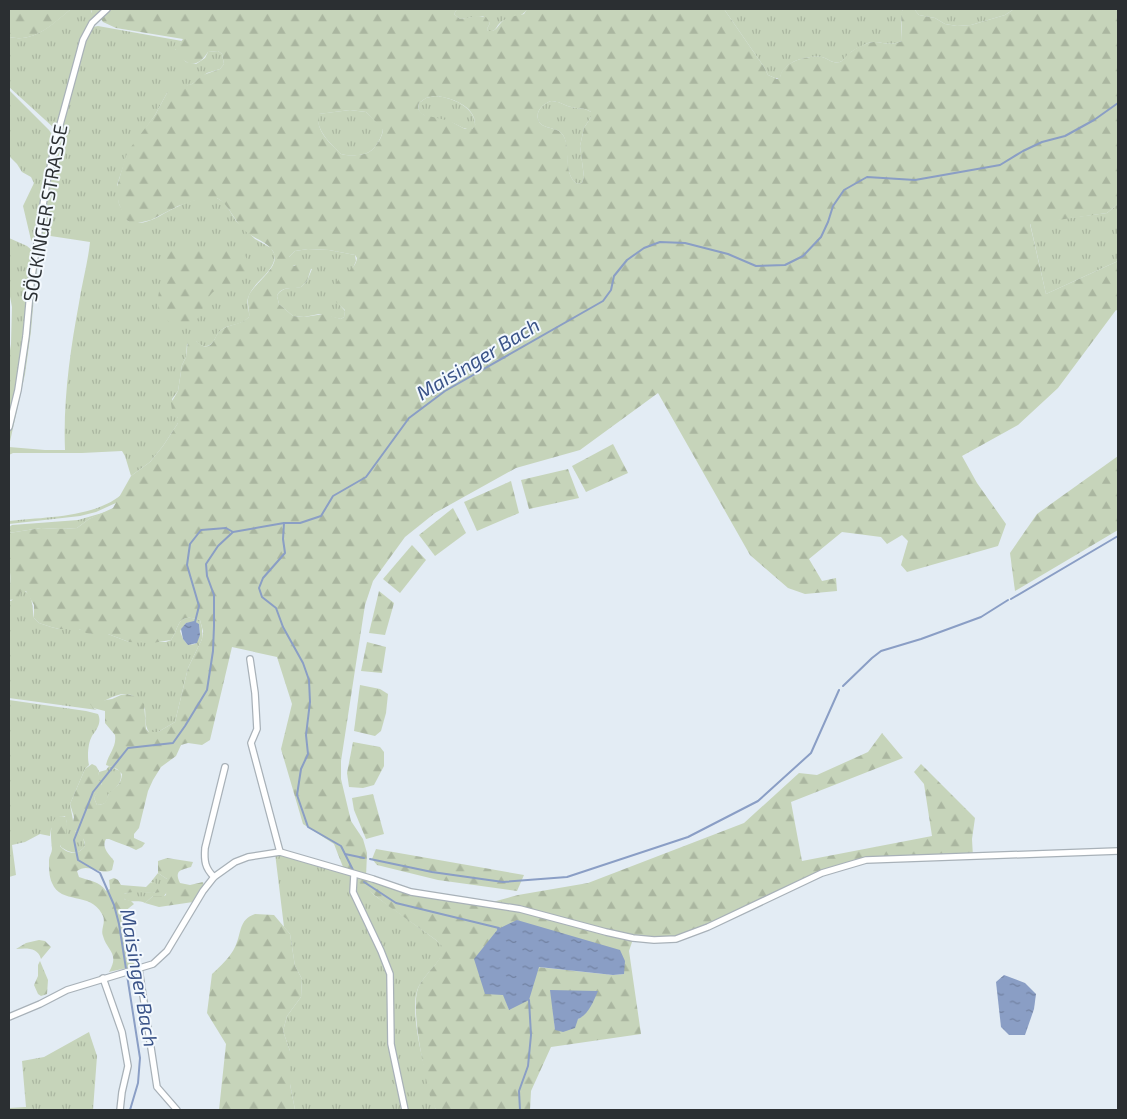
<svg xmlns="http://www.w3.org/2000/svg" width="1127" height="1119" viewBox="0 0 1127 1119" font-family="'Exo 2',sans-serif">
  <style>
    .grass { fill: url(#grass-tufts); fill-rule: evenodd }
    .forest { fill: url(#forest-firs); fill-rule: evenodd }
    .water { fill: url(#water-ripples) }
    .lines { fill: none; stroke-linecap: round; stroke-linejoin: round }
    .stream { stroke: #8a9ec5; stroke-width: 2 }
    .street-casing { stroke: #a8b1b8; stroke-width: 8 }
    .street { stroke: #fff; stroke-width: 5.5 }
    .labels { text-anchor: middle; stroke-width: 4; stroke-linejoin: round; paint-order: stroke }
    .street-label { font-size: 19px; fill: #2b2f32; stroke: #f3f9fe }
    .water-label { font-size: 20px; font-style: italic; fill: #3a5388; stroke: #f3f9fe }
  </style>
  <defs>
    <pattern id="grass-tufts" width="24" height="20" patternUnits="userSpaceOnUse" patternTransform="scale(1.25)"><rect width="24" height="20" fill="#c6d4ba"/><path d="M3 7l-1-3M5 7V3M7 7l1-3M15 17l-1-3M17 17v-4M19 17l1-3" fill="none" stroke="#aab6a0"/></pattern>
    <pattern id="forest-firs" width="22" height="20" patternUnits="userSpaceOnUse" patternTransform="scale(1.25)"><rect width="22" height="20" fill="#c6d4ba"/><path d="M5 1l3.5 6h-7zM16 11l3.5 6h-7z" fill="#aab6a0"/></pattern>
    <pattern id="water-ripples" width="26" height="14" patternUnits="userSpaceOnUse" patternTransform="scale(1.25)"><rect width="26" height="14" fill="#8a9ec5"/><path d="M2 4q2-2 4 0t4 0M15 11q2-2 4 0t4 0" fill="none" stroke="#7181a1"/></pattern>
  </defs>
  <rect width="100%" height="100%" fill="#e3ecf4"/>
  <!-- grass -->
  <g class="grass">
    <path d="M71 9H91V12L96 16 82 36 79 44 57 127 54 128 9 87V37C35 43 52 24 71 9Z"/>
    <path d="M457 9H527C522 19 509 16 501 22 495 27 497 32 488 31L487 29 490 23 483 16 460 19 454 14Z"/>
    <path d="M724 9H903C899 19 902 30 902 41 886 48 881 39 868 43 863 45 856 49 851 52 847 55 845 60 840 62 832 64 829 59 822 57 807 55 783 61 780 78H775L768 75 764 67Z"/>
    <path d="M914 9H1014L1005 15 971 25 957 26 945 24 935 18 919 15Z"/>
    <path d="M98 26 182 41 180 43H176L175 49 186 62 196 64 205 58 208 52 218 51 222 54 224 64 220 69 207 73 192 84 167 93 155 115 127 155 117 185 119 204 128 221C146 229 163 212 179 206 191 200 204 197 217 198L225 203 236 221 255 239 271 248 275 255C274 274 253 281 248 298 246 304 250 311 249 317 239 327 229 323 220 331 215 336 214 345 207 346 202 347 199 344 196 341L187 344 186 357 182 365 178 391 172 399 178 418V423L163 446 150 462 131 476 125 456 122 451 82 453H13L9 455V447L45 450H65C63 401 70 351 79 303 82 283 88 262 90 242L44 235 42 237 35 284 31 331 25 374 9 446V432L18 399 31 299 51 171 83 44 93 27Z"/>
    <path d="M9 90 49 130 53 136 34 243 31 240 23 206 34 183 31 177 22 172 17 164 9 156Z"/>
    <path d="M435 96C451 97 477 107 475 127L472 129C464 130 460 126 453 123 444 119 430 120 422 114 418 111 418 107 419 103L426 98Z"/>
    <path d="M551 101C559 101 563 105 571 107 578 109 584 107 591 112V117L584 128 580 146 584 177 582 183 577 184C562 173 571 148 563 135 558 126 540 130 538 119 536 110 543 104 551 101Z"/>
    <path d="M350 110 366 112 383 128C383 136 376 148 369 152 363 156 347 156 341 154 330 143 316 131 318 114Z"/>
    <path d="M1118 204V261L1046 294 1030 223 1107 213Z"/>
    <path d="M9 238 27 246 34 252 20 366 11 410 9 401V357L11 344 12 307 9 291Z"/>
    <path d="M308 249 329 250 355 255 356 261 338 303 345 311 344 317 341 319 319 314 304 317 293 316 279 304 277 296C282 286 291 289 301 287L307 281 312 269 298 265 291 266 288 263 289 257 295 251Z"/>
    <path d="M121 495 118 502 96 512 80 516 9 524V521C43 517 93 518 121 495Z"/>
    <path d="M109 511 89 519 77 528 61 529 41 528 9 533V527L12 525 78 520Z"/>
    <path d="M23 590C34 595 32 608 34 618L39 623 51 627 59 629H79L92 634H108L129 642H166L171 640C180 628 176 612 200 620L202 628V639L188 668 175 722 158 732H149C144 725 146 717 145 709 144 706 141 703 138 700 126 686 105 700 93 708L97 710 9 698V600L11 601ZM195 622 199 624 200 635 195 644 188 645 183 639 180 631 186 623Z"/>
    <path d="M9 700 86 711 98 714C102 722 97 729 92 736 88 743 87 757 89 765L85 769 70 804 75 831 83 837 85 846C78 856 70 853 61 847L60 844 67 823 65 816 59 817 51 829 50 836 40 834 25 842 12 845 16 875 9 877Z"/>
    <path d="M109 766 120 771C124 782 115 789 108 795 108 802 104 805 97 805L94 798 102 784 97 779 99 772 106 770Z"/>
    <path d="M275 853 354 875 374 895 436 940 445 948C440 964 426 972 419 986 406 1010 429 1084 436 1110H295L290 1084V1051L283 1031 287 1016 301 997 302 979 295 966 290 934 284 927Z"/>
    <path d="M158 873 167 879V892L164 896H153L145 903C138 899 130 904 123 898L124 894 133 891 155 893 152 882 150 883Z"/>
    <path d="M89 1032 97 1056 93 1110H9V1108L26 1107 22 1061 44 1057Z"/>
  </g>
  <!-- forest -->
  <g class="forest">
    <path d="M9 9H71C53 24 35 43 9 37Z"/>
    <path d="M91 9H457L454 14 460 19 478 16 486 17 490 23 487 29 488 31C498 32 497 25 504 20 510 16 517 16 524 14L527 9H724L764 67 768 75 777 79 780 77C783 61 807 55 822 57 829 59 832 64 840 62 844 60 845 57 848 54 853 50 862 45 868 43 881 39 886 48 902 41L901 13 903 9H914L919 15 935 18 945 24 957 26 971 25 1005 15 1014 9H1118V204L1107 213 1030 224 1046 294 1118 261V311L1116 310 1058 388 1018 425 962 456 977 483 1006 524 998 546 907 572 901 565 908 541 902 535 887 544 881 537 842 532 809 559 822 581 836 578 837 591 805 594 788 588 750 555 658 393 580 450 516 468 435 513 405 537 373 581 365 605 341 761V779L351 821 363 839 367 853 366 877 411 892 489 903 518 895 588 883 744 823 799 773 817 775 868 752 882 733 903 758 791 802 802 861 932 836 924 784 914 772 921 764 975 818 972 839 973 857 866 860 843 865 676 939H633L629 951 641 1034 551 1047 531 1091 530 1110H436C434 1105 432 1101 430 1096 425 1073 409 1006 419 986 426 972 440 964 444 948L436 940 387 905 353 878 354 875 345 872 334 844 303 824 281 749 292 704 277 657 232 647 210 740 202 745 188 743 181 745 176 756 161 767 153 780 148 791 139 828 134 834V838L145 843 142 847 136 850C127 845 118 843 109 839H106C101 848 109 854 114 861L112 870C101 876 88 862 77 871L79 877C89 881 100 881 106 891L110 889 109 880 114 878 118 880 121 885 146 887 150 883 154 882 161 888 160 892C148 895 136 889 124 894V899L131 901 134 904 124 912 123 917 125 928 131 942V956L135 966 109 972C120 953 107 951 103 936 100 929 107 922 102 914 90 891 61 905 52 883 49 877 49 867 49 860 49 856 52 853 52 849 51 838 47 812 66 817L67 823 66 840 60 846C67 854 78 856 85 846 85 835 77 835 72 827L74 817 70 804 85 769 92 764 96 766 99 771 98 779 101 782 102 786 94 798 97 805C107 805 106 800 109 793 116 787 121 785 122 774L117 769 106 765C108 754 117 747 115 735L105 723V711L93 708 90 704 94 702 112 699 121 695 127 694 137 697 144 704 146 729 149 732H158L175 722 188 668 202 639 203 631 200 620C176 612 180 628 171 640L152 643 129 642 108 634H92L86 633 79 629H59L51 627 39 623 34 618V605L26 591 21 592 17 599 9 600C9 591 12 576 9 569V533L41 528 61 529 77 528 89 519 113 508 131 476 150 462 163 446 178 423V418L172 410 171 403 178 391 182 365 186 357 188 340 194 339C198 342 202 348 208 346 214 345 215 335 220 331 229 323 240 326 249 317 250 309 246 302 249 295 255 282 284 265 272 250 266 241 252 238 244 230 233 220 230 205 217 198L193 201 178 206 151 220 138 223H130L125 218 119 204 116 190 124 162 128 151 155 115 167 93 173 89 192 84 203 75 220 69 224 64 222 54 218 51 208 52C196 71 183 65 174 47L176 43H180L183 39 116 28 103 22 101 19 92 14ZM435 96C451 97 477 107 475 126L472 129H465L450 121 424 115C419 111 417 109 419 103L426 98ZM551 101C559 101 563 105 571 107 578 109 584 107 591 112V117L584 128 580 146 584 177 582 183 577 184C562 173 572 149 563 135 558 126 540 130 538 119 536 110 543 104 551 101ZM350 110 366 112 383 129C383 136 376 148 369 152 363 156 347 156 341 154 330 143 315 131 319 114ZM308 249 329 250 355 255 357 258C355 276 329 272 335 301L345 310 344 317 341 319 324 314 304 317 293 316 279 304 277 296C282 285 291 290 301 287L307 281 312 266 310 261H306L294 266 289 263V257L295 251ZM517 920 624 974 613 975 538 967 509 1010 504 995ZM551 991H597C586 1019 581 1018 555 1030Z"/>
    <path d="M178 248 238 249 244 254 253 269C245 284 224 282 212 293 203 302 202 316 193 324L187 326 169 322C150 305 161 290 164 270 165 264 164 258 165 251Z"/>
    <path d="M613 444 628 473 586 492 572 466Z"/>
    <path d="M1118 456V530L1015 591 1010 553 1037 514Z"/>
    <path d="M568 469 579 498 529 509 521 480Z"/>
    <path d="M511 481 519 513 477 531 464 502Z"/>
    <path d="M453 508 466 533 435 556 419 535Z"/>
    <path d="M412 545 426 560 400 593 383 579Z"/>
    <path d="M379 591 394 603 385 635 369 633Z"/>
    <path d="M367 642 386 647 382 673 361 671Z"/>
    <path d="M360 685 380 689 388 694 386 713 381 731 375 736 354 731Z"/>
    <path d="M353 742 380 747 384 752V766L374 785 363 788 349 787 347 773Z"/>
    <path d="M373 794 384 834 366 839 354 810 352 798Z"/>
    <path d="M376 849 524 875 517 891 438 880 377 865 372 859Z"/>
    <path d="M167 858 193 862 191 867C181 870 174 870 180 883L190 885 203 882 204 886 193 902 159 907 145 903 153 896H164L166 895 167 879 158 873V861Z"/>
    <path d="M255 914 274 915 290 934 295 966 302 979 301 997 287 1016 283 1031 290 1051V1084L295 1110H219L226 1044 207 1013 212 974C220 967 231 956 235 947 242 933 238 920 255 914Z"/>
    <path d="M39 940 45 941 51 947 41 959C38 947 26 948 16 949L26 943Z"/>
    <path d="M40 961 48 980 47 994 41 996 38 994 34 985 38 976V965Z"/>
  </g>
  <!-- water -->
  <g class="water">
    <path d="M194 621 199 624 200 635 197 643 188 645 183 639 181 629 186 623Z"/>
    <path d="M517 920 620 950 625 961 624 974 613 975 539 967 529 1000 509 1010 503 995 485 994 474 959 498 929Z"/>
    <path d="M1004 975 1025 983 1036 994 1034 1009 1025 1035H1009L1001 1027 996 982Z"/>
    <path d="M550 990 598 991C593 1002 589 1014 578 1019L575 1028 563 1032 555 1030Z"/>
  </g>
  <g class="lines">
    <!-- stream -->
    <g class="stream">
      <path d="M284 523 283 539 285 553 263 578 259 588 262 597 276 608 283 627 303 663 309 680 310 702 306 735 308 754 301 769 297 795 308 827 341 846 353 870"/>
      <path d="M1011 599 1118 536"/>
      <path d="M195 622 199 606 187 565 190 544 201 530 226 528 233 532"/>
      <path d="M843 686 872 658 881 651 921 639 981 617 1008 600"/>
      <path d="M345 854 364 858"/>
      <path d="M370 859 432 872 503 882 567 877 688 837 758 801 811 753 839 690"/>
      <path d="M364 882 396 903 499 928 498 929"/>
      <path d="M130 1110 138 1083 140 1058 119 924 114 905 100 873 78 860 74 840 93 792 128 748 173 743 185 726 207 690 213 651 214 626V595L207 576 206 564 218 546 233 532 284 523H300L321 516 333 496 366 477 409 418 445 391 603 301 611 290 614 276 627 260 644 248 660 242 685 243 728 254 756 266 785 265 803 256 821 237 828 222 833 206 844 190 867 177 915 180 1000 165 1023 151 1042 142 1065 136 1094 120 1118 103"/>
      <path d="M520 1110 519 1091 528 1066 531 1035 529 1000"/>
    </g>
    <defs>
      <g id="street">
        <path d="M9 427 18 390 26 336 31 282 46 186 58 132 83 40 92 23 107 9"/>
        <path d="M250 659 255 693 257 729 251 743 280 852"/>
        <path d="M354 875 353 892 381 951 390 974 391 1044 405 1110"/>
        <path d="M214 877C205 868 204 861 205 848L225 767"/>
        <path d="M139 969 157 1087 177 1110"/>
        <path d="M103 978 122 1032 128 1066 122 1092 120 1110"/>
        <path d="M9 1017 40 1004 67 990 153 964 167 951 203 891 214 877 235 862 248 857 280 852 373 879 411 892 520 909 606 932 633 938 654 940 676 939 708 927 822 873 866 860 1118 851"/>
      </g>
    </defs>
    <!-- street casing -->
    <use href="#street" class="street-casing"/>
    <!-- street -->
    <use href="#street" class="street"/>
  </g>
  <g class="labels">
    <!-- street labels -->
    <g class="street-label">
      <text transform="translate(45 213) rotate(-80)" y="7">SÖCKINGER STRASSE</text>
    </g>
    <!-- water labels -->
    <g class="water-label">
      <text transform="translate(478 359) rotate(-31)" y="7">Maisinger Bach</text>
      <text transform="translate(139 978) rotate(80)" y="7">Maisinger Bach</text>
    </g>
  </g>
  <!-- border -->
  <rect width="1127" height="1119" fill="none" stroke="#2b2f32" stroke-width="20"/>
</svg>
